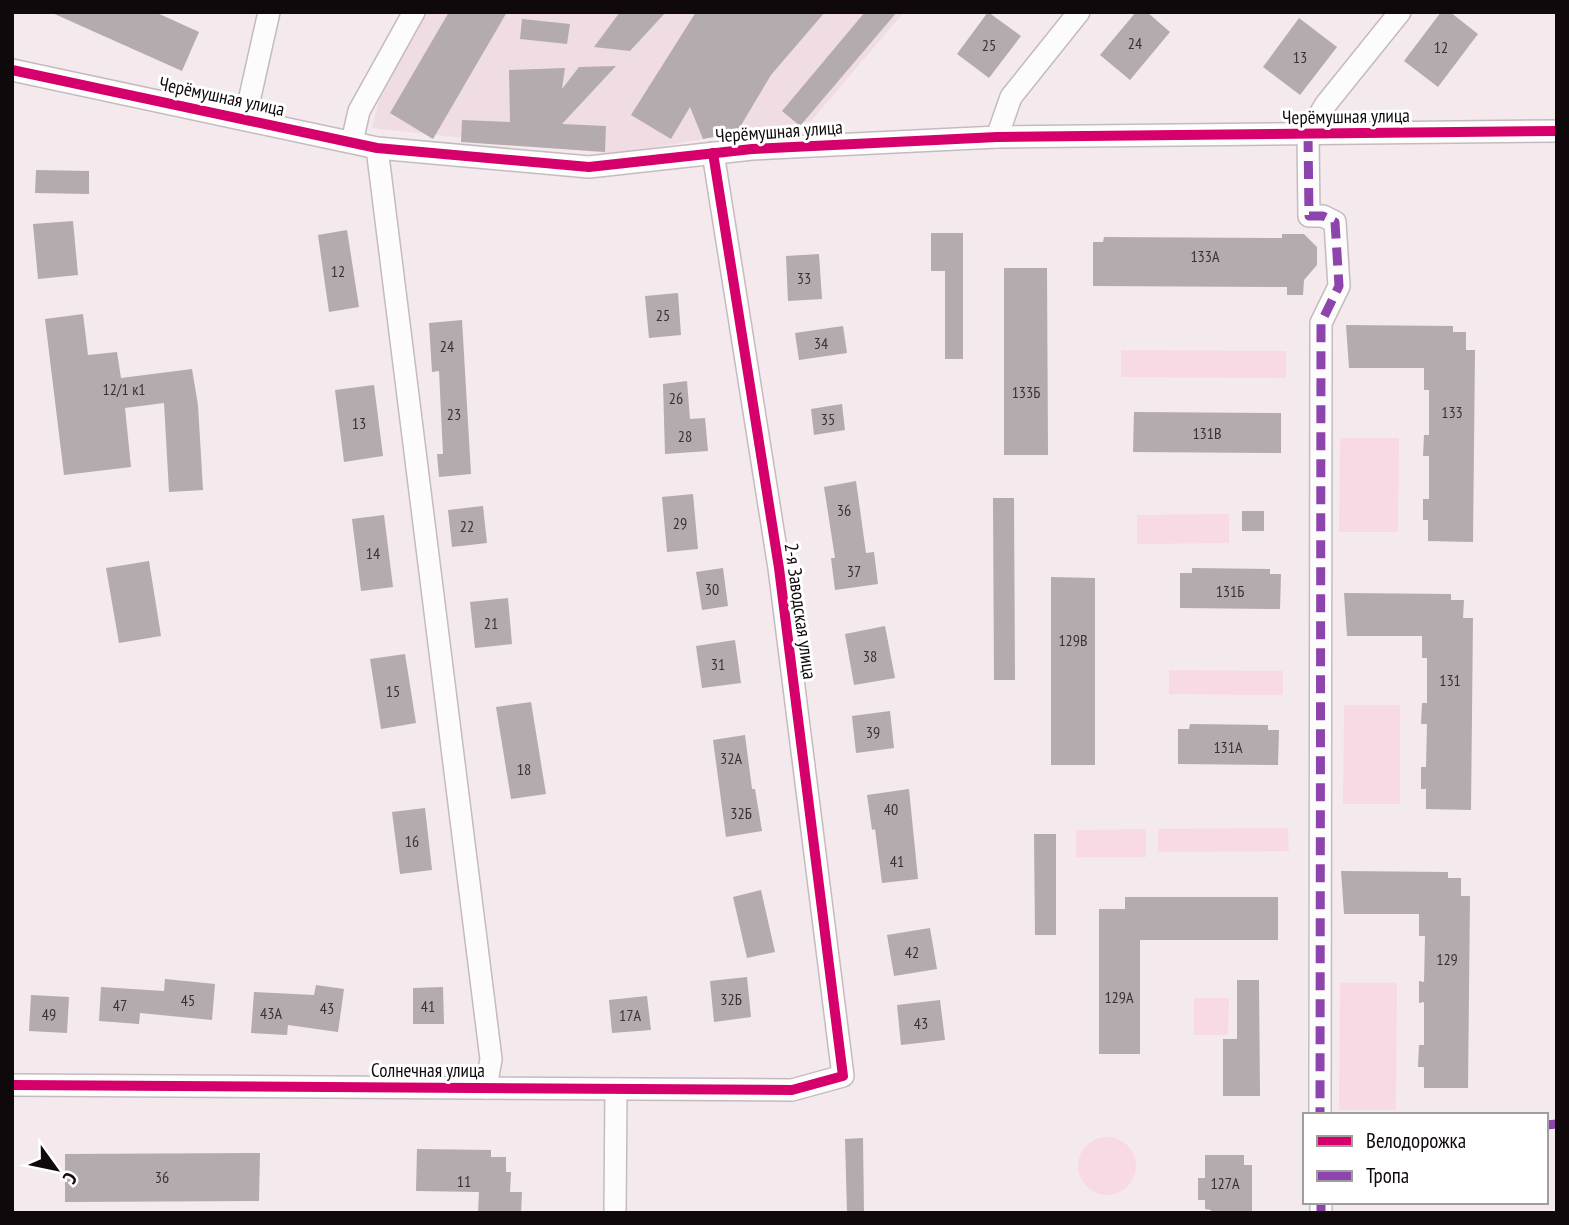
<svg xmlns="http://www.w3.org/2000/svg" width="1569" height="1225" viewBox="0 0 1569 1225" font-family="'PT Sans Narrow',sans-serif">
  <style>
    .built { fill: #f0dce3 }
    .green { fill: #f8dae4 }
    .building { fill: #b4abae }
    .lines { fill: none; stroke-linecap: round; stroke-linejoin: round }
    .minor-casing { stroke: #c5bbbe; stroke-width: 24 }
    .minor { stroke: #fdfcfc; stroke-width: 21 }
    .quiet { stroke: #8e44ad; stroke-width: 9; stroke-dasharray: 18 9; stroke-linecap: butt }
    .cycleway-casing { stroke: #fff; stroke-width: 15 }
    .cycleway { stroke: #d6006c; stroke-width: 10 }
    .labels { text-anchor: middle; stroke-width: 6; stroke-linejoin: round; paint-order: stroke }
    .number-label { font-size: 16px; fill: #393234 }
    .street-label { font-size: 19px; fill: #10090c; stroke: #fff }
  </style>
  <rect width="100%" height="100%" fill="#f4e9ec"/>
  <!-- built -->
  <path class="built" d="M402 12H904L811 121 615 154 372 128Z"/>
  <!-- green -->
  <g class="green">
    <path d="M1121 350 1286 351V378L1121 377Z"/>
    <path d="M1340 438H1399L1398 532H1339Z"/>
    <path d="M1229 514V543L1137 544V515Z"/>
    <path d="M1169 670 1283 671V695L1169 694Z"/>
    <path d="M1344 705H1400V804H1343Z"/>
    <path d="M1288 828 1289 851 1158 852V829Z"/>
    <path d="M1146 829V857H1076V830Z"/>
    <path d="M1340 983H1397L1396 1110H1339Z"/>
    <path d="M1194 998H1229L1228 1035H1194Z"/>
    <circle cx="1107" cy="1166" r="29"/>
  </g>
  <!-- building -->
  <g class="building">
    <path d="M50 12H155L199 32 182 71Z"/>
    <path d="M449 12H507L433 139 390 113Z"/>
    <path d="M620 12H666L630 51 594 47Z"/>
    <path d="M696 12H825L771 75 737 132 703 139 690 107 671 139 631 115Z"/>
    <path d="M865 12H897L800 126 782 111Z"/>
    <path d="M988 12 1021 36 989 78 957 54Z"/>
    <path d="M1136 12H1147L1170 32 1130 80 1100 55Z"/>
    <path d="M1441 12H1450L1478 34 1438 87 1404 61Z"/>
    <path d="M1299 18 1337 47 1300 95 1263 67Z"/>
    <path d="M522 19 570 24 567 44 520 39Z"/>
    <path d="M616 66 562 124 606 126 605 152 461 142 462 120 510 122 509 70 565 68 562 89 579 67Z"/>
    <path d="M36 170 89 171V194L35 193Z"/>
    <path d="M73 221 78 275 38 279 33 224Z"/>
    <path d="M347 230 359 307 329 312 318 235Z"/>
    <path d="M931 233H963V359H945V271H931Z"/>
    <path d="M1282 234H1304L1317 247V265L1304 280 1303 295H1287V287L1093 286V242H1103L1104 237 1282 238Z"/>
    <path d="M819 254 822 299 788 301 786 256Z"/>
    <path d="M1004 268H1047L1048 455H1004Z"/>
    <path d="M678 293 681 335 649 338 645 296Z"/>
    <path d="M83 314 88 355 117 352 121 378 192 369 198 405 203 490 169 492 164 403 125 408 131 467 64 475 45 319Z"/>
    <path d="M462 320 471 474 439 477 437 454H443L439 371 432 372 429 323Z"/>
    <path d="M1346 325 1453 326V332H1466V350H1475L1473 542 1428 541V520H1423V499H1429V456H1423L1424 435H1429V390H1424V368H1349Z"/>
    <path d="M843 326 847 353 799 360 795 333Z"/>
    <path d="M687 381 690 419 705 418 708 451 665 454 663 384Z"/>
    <path d="M374 385 383 456 344 462 335 390Z"/>
    <path d="M842 404 845 430 814 435 811 409Z"/>
    <path d="M1134 412 1281 413V453L1133 452Z"/>
    <path d="M856 481 866 553 874 552 878 584 835 590 831 558H835L824 487Z"/>
    <path d="M693 494 698 549 667 552 662 497Z"/>
    <path d="M993 498H1014L1015 680H994Z"/>
    <path d="M483 506 487 543 452 547 448 510Z"/>
    <rect x="1242" y="511" width="22" height="20"/>
    <path d="M384 515 393 587 361 591 352 519Z"/>
    <path d="M149 561 161 636 119 643 106 568Z"/>
    <path d="M723 568 728 606 702 610 696 572Z"/>
    <path d="M1192 568 1270 569V574H1281L1280 609 1180 608V573H1192Z"/>
    <path d="M1051 577 1095 578V765H1051Z"/>
    <path d="M1344 593 1451 594V600H1464L1463 618H1473L1471 810 1426 809V789H1421V767H1426L1427 724H1421L1422 703H1427V658H1422V636H1347Z"/>
    <path d="M508 598 512 644 475 648 470 602Z"/>
    <path d="M885 626 895 678 854 685 845 634Z"/>
    <path d="M735 640 741 683 702 688 696 646Z"/>
    <path d="M405 654 416 723 381 729 370 659Z"/>
    <path d="M531 702 546 794 511 799 496 707Z"/>
    <path d="M890 711 894 748 856 753 852 716Z"/>
    <path d="M1190 724 1268 725V730H1279L1278 765 1178 764V729H1189Z"/>
    <path d="M745 735 752 789H755L762 831 726 837 713 740Z"/>
    <path d="M909 789 918 879 882 883 875 829 872 830 867 795Z"/>
    <path d="M425 808 432 870 400 874 392 812Z"/>
    <path d="M1034 834H1056V935H1035Z"/>
    <path d="M1341 871 1448 872V878H1461V896H1470L1468 1088H1424V1067H1418L1419 1045H1424V1002L1419 1003V981L1424 982 1425 936H1419V914H1344Z"/>
    <path d="M761 890 775 952 747 958 733 897Z"/>
    <path d="M1125 897H1278V940H1140V1054H1099V909H1125Z"/>
    <path d="M930 928 937 969 894 976 887 935Z"/>
    <path d="M747 977 751 1017 714 1022 710 981Z"/>
    <path d="M165 979 215 984 212 1020 140 1013 139 1024 99 1021 101 987 164 991Z"/>
    <path d="M1237 980H1259L1260 1096H1223V1039H1237Z"/>
    <path d="M316 985 344 989 338 1032 288 1025 287 1035 251 1033 254 992 314 995Z"/>
    <path d="M443 987 444 1024H413V988Z"/>
    <path d="M31 995 69 997 67 1033 29 1031Z"/>
    <path d="M647 996 651 1030 612 1033 609 1000Z"/>
    <path d="M940 1000 945 1040 901 1045 897 1005Z"/>
    <path d="M863 1138 864 1213H847L845 1139Z"/>
    <path d="M417 1149 491 1150V1157H506V1172H511L510 1192H522L521 1213H478L479 1192 416 1191Z"/>
    <path d="M260 1153 259 1201 65 1202V1154Z"/>
    <path d="M1205 1155H1244V1165H1252V1213H1211V1210L1205 1209V1200H1198V1178H1205Z"/>
  </g>
  <g class="lines">
    <defs>
      <g id="minor">
        <path d="M12 70 377 148 589 167 752 149 997 137 1557 131"/>
        <path d="M245 119 269 12"/>
        <path d="M997 137 1011 97 1079 12"/>
        <path d="M352 142 359 111 414 12"/>
        <path d="M377 148 491 1059 486 1088"/>
        <path d="M12 1085 792 1090 843 1076 779 568 713 153"/>
        <path d="M1320 1115 1321 323 1339 286 1335 222 1323 216H1309L1308 134 1326 104 1400 12"/>
        <path d="M1321 1202V1213"/>
        <path d="M615 1213 616 1089"/>
      </g>
    </defs>
    <!-- minor casing -->
    <use href="#minor" class="minor-casing"/>
    <!-- minor -->
    <use href="#minor" class="minor"/>
    <!-- quiet -->
    <g class="quiet">
      <path d="M1308 134 1309 216H1323L1335 222 1339 286 1321 323 1320 1115"/>
      <path d="M1546 1125 1557 1124"/>
      <path d="M1321 1202V1213"/>
    </g>
    <defs>
      <g id="cycleway">
        <path d="M12 70 377 148 589 167 752 149 997 137 1557 131"/>
        <path d="M12 1085 792 1090 843 1076 779 568 713 153"/>
      </g>
    </defs>
    <!-- cycleway casing -->
    <use href="#cycleway" class="cycleway-casing"/>
    <!-- cycleway -->
    <use href="#cycleway" class="cycleway"/>
  </g>
  <g class="labels">
    <!-- number labels -->
    <g class="number-label">
      <text x="1135" y="49">24</text>
      <text x="989" y="51">25</text>
      <text x="1441" y="53">12</text>
      <text x="1300" y="63">13</text>
      <text x="1205" y="262">133А</text>
      <text x="338" y="277">12</text>
      <text x="804" y="284">33</text>
      <text x="663" y="321">25</text>
      <text x="821" y="349">34</text>
      <text x="447" y="352">24</text>
      <text x="124" y="395">12/1 к1</text>
      <text x="1026" y="398">133Б</text>
      <text x="676" y="404">26</text>
      <text x="1452" y="418">133</text>
      <text x="454" y="420">23</text>
      <text x="828" y="425">35</text>
      <text x="359" y="429">13</text>
      <text x="1207" y="439">131В</text>
      <text x="685" y="442">28</text>
      <text x="844" y="516">36</text>
      <text x="680" y="529">29</text>
      <text x="467" y="532">22</text>
      <text x="373" y="559">14</text>
      <text x="854" y="577">37</text>
      <text x="712" y="595">30</text>
      <text x="1230" y="597">131Б</text>
      <text x="491" y="629">21</text>
      <text x="1073" y="646">129В</text>
      <text x="870" y="662">38</text>
      <text x="718" y="670">31</text>
      <text x="1450" y="686">131</text>
      <text x="393" y="697">15</text>
      <text x="873" y="738">39</text>
      <text x="1228" y="753">131А</text>
      <text x="731" y="764">32А</text>
      <text x="524" y="775">18</text>
      <text x="891" y="815">40</text>
      <text x="741" y="819">32Б</text>
      <text x="412" y="847">16</text>
      <text x="897" y="867">41</text>
      <text x="912" y="958">42</text>
      <text x="1447" y="965">129</text>
      <text x="1119" y="1003">129А</text>
      <text x="731" y="1005">32Б</text>
      <text x="188" y="1006">45</text>
      <text x="120" y="1011">47</text>
      <text x="428" y="1012">41</text>
      <text x="327" y="1014">43</text>
      <text x="271" y="1019">43А</text>
      <text x="49" y="1020">49</text>
      <text x="630" y="1021">17А</text>
      <text x="921" y="1029">43</text>
      <text x="162" y="1183">36</text>
      <text x="464" y="1187">11</text>
      <text x="1225" y="1189">127А</text>
    </g>
    <!-- street labels -->
    <g class="street-label">
      <text transform="translate(222 96) rotate(12)" y="7">Черёмушная улица</text>
      <text transform="translate(1346 116) rotate(-1)" y="7">Черёмушная улица</text>
      <text transform="translate(779 131) rotate(-4)" y="7">Черёмушная улица</text>
      <text transform="translate(801 611) rotate(82)" y="7">2-я Заводская улица</text>
      <text x="428" y="1077">Солнечная улица</text>
    </g>
  </g>
  <!-- border -->
  <rect width="1569" height="1225" fill="none" stroke="#10090c" stroke-width="28"/>
  <!-- legend -->
  <rect x="1303" y="1113" width="245" height="91" fill="#ffffff" stroke="#9f9d9e" stroke-width="2"/>
  <rect x="1317" y="1136" width="35" height="10" fill="#d6006c" stroke="#9f9d9e" stroke-width="2"/>
  <text x="1366" y="1148" font-size="21" fill="#10090c">Велодорожка</text>
  <rect x="1317" y="1171" width="35" height="10" fill="#8e44ad" stroke="#9f9d9e" stroke-width="2"/>
  <text x="1366" y="1183" font-size="21" fill="#10090c">Тропа</text>
  <!-- north arrow -->
  <g transform="translate(56 1169) rotate(123)" stroke="#ffffff" stroke-width="5" paint-order="stroke">
  <path d="M0-5L12 26L0 18L-12 26Z" fill="#10090c"/>
  <text y="-10" font-size="19" font-weight="bold" text-anchor="middle" fill="#10090c">С</text>
  </g>
</svg>
